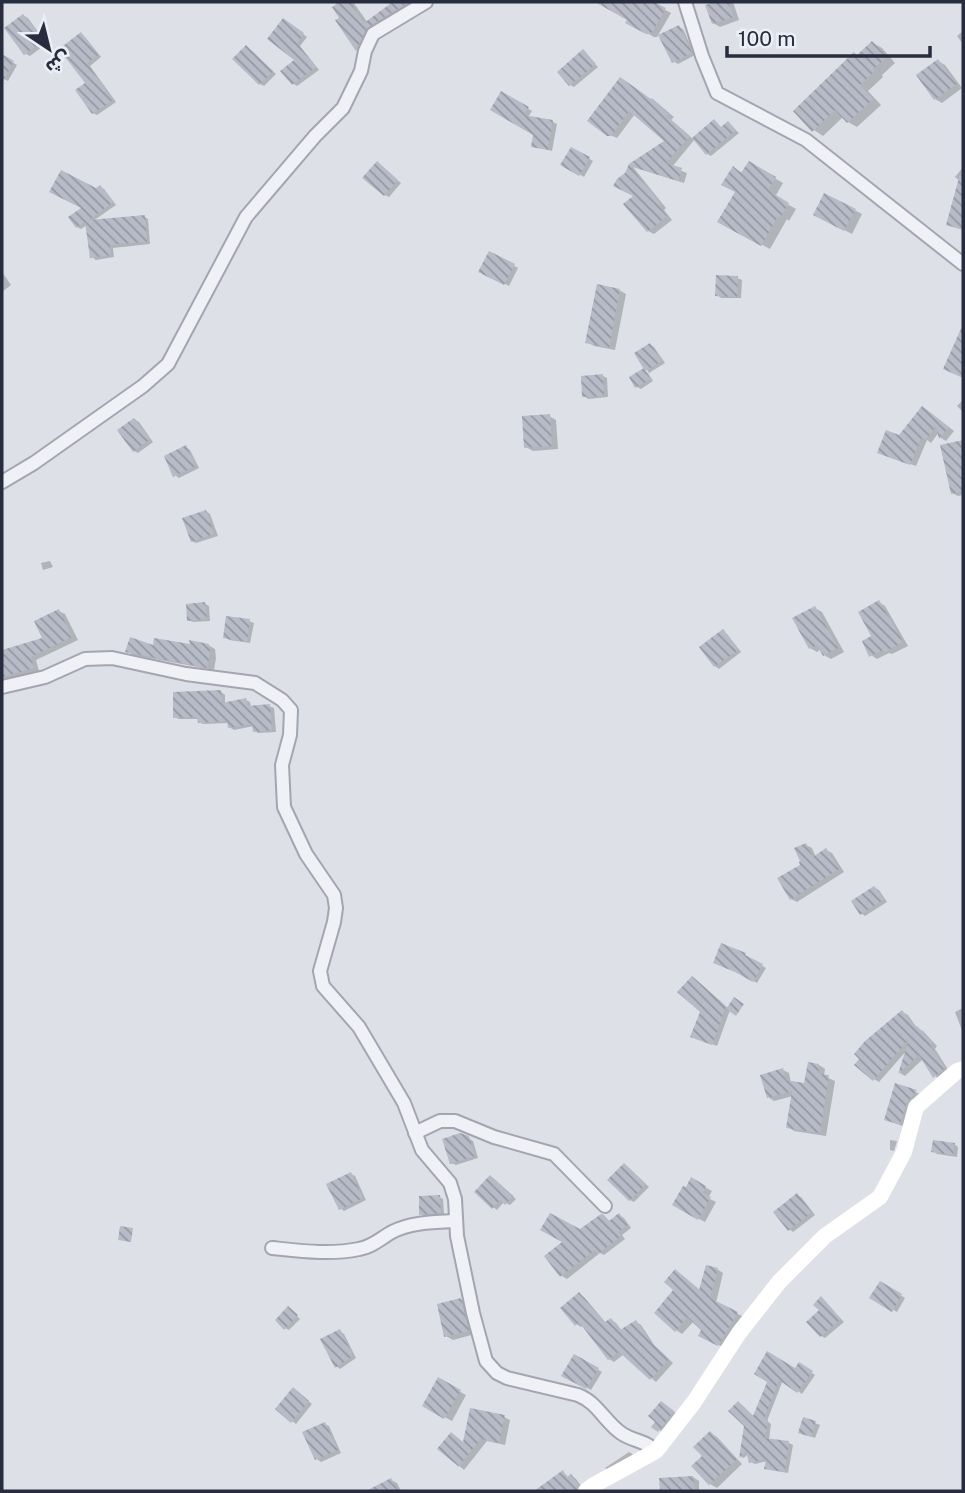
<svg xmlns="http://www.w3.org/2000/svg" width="965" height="1493" viewBox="0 0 965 1493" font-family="'Public Sans','Noto Sans Arabic',sans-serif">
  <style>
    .shadow { fill: #0003 }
    .building { fill: url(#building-back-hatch) }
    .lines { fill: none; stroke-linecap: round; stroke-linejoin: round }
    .street-casing { stroke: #a3a6b1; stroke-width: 16 }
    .street { stroke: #f0f1f6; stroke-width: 12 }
    .secondary { stroke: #fff; stroke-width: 16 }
  </style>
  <defs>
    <pattern id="building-back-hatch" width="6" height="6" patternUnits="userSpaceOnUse" patternTransform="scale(1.75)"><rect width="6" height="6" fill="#b7bbc7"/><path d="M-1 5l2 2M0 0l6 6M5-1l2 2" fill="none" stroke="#9598a3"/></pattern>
  </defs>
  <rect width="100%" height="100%" fill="#dde0e7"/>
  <!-- shadow -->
  <g class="shadow">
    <path d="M335 2H353L368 23 392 5 391 2H424L377 30 364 54 357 49 338 21 342 18Z"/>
    <path d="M606 2H651L671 13 657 37H654L628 22 630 19 604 5Z"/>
    <path d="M712 2H733L739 20 720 27 713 23Z"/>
    <path d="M24 16 28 18 41 36 36 40 42 47 30 56 26 54Z"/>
    <path d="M287 22 307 37 300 46 319 70 297 86 294 84 297 60Z"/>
    <path d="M679 27 683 29 695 55 678 64 673 61Z"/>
    <path d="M963 31V44L957 36Z"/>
    <path d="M81 34 85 37 101 57 90 66 116 102 97 115 93 113Z"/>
    <path d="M873 43 882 48 895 63 882 75 883 77 868 91 881 105 857 127 848 122 843 117 823 136 814 130 857 56Z"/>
    <path d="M247 47 276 74 264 86 260 84Z"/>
    <path d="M583 51 598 67 574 87 570 85Z"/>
    <path d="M2 56 17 65 8 81 2 78Z"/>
    <path d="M938 61 945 65 962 88 942 103 935 99 918 76Z"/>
    <path d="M502 93 532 111 528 117 553 122 557 124 552 151 533 146 535 134Z"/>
    <path d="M652 100 674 117 671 120 693 139 714 121 722 129 728 123 739 133 711 156 707 154 695 139 672 167 687 173 684 183 633 167 666 208 664 210 672 220 654 234 648 231 636 196 626 175 630 165 667 141 635 114 617 138 608 134 590 121Z"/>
    <path d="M572 149 593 161 584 177 563 165Z"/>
    <path d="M749 163 783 183 775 197 796 209 789 221 787 219 770 249 719 222 737 192 733 168 743 173Z"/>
    <path d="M381 166 401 183 389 197 385 195Z"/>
    <path d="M963 167V230L948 224 960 181 955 177Z"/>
    <path d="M100 187 104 189 116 205 93 221 144 217 148 219 150 244 113 248 114 257 96 260 92 257 87 225 81 229 77 227 85 208 96 190Z"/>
    <path d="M825 195 862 214 852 234 815 215Z"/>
    <path d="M490 253 518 268 509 286 480 271Z"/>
    <path d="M2 272 11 285 2 292Z"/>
    <path d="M737 278 742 280 741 298H721L717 295Z"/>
    <path d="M619 290 626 294 615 350 594 346 587 342Z"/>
    <path d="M650 345 654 347 665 363 649 373 637 353Z"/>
    <path d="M644 370 648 373 653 381 641 389 637 387Z"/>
    <path d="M603 376 607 378 608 397 588 399 584 396Z"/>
    <path d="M963 400V412L957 406Z"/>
    <path d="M928 411 954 431 946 441 941 438 939 432 931 443 927 440 916 466 884 455 900 437Z"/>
    <path d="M549 416 556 420 558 449 533 451 526 447Z"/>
    <path d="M135 420 139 422 153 442 138 453 134 451Z"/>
    <path d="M963 441V495L958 496 952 493 942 446Z"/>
    <path d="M186 447 190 450 199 468 179 478 175 475Z"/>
    <path d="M206 511 210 514 218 536 196 543 192 541Z"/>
    <path d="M50 561 53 567 43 570 41 563Z"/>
    <path d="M879 602 885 606 908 646 892 654 889 653 877 659 871 655Z"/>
    <path d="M205 604 209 606 210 621 193 622 189 620Z"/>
    <path d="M815 608 822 612 844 652 831 659 824 655 821 649 817 652 810 648Z"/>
    <path d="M59 611 65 614 78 640 36 660 39 671 2 684V648L4 651 44 639Z"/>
    <path d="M249 621 254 623 250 643 229 640 224 637Z"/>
    <path d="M723 632 727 634 741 652 719 669 715 666 701 648Z"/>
    <path d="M208 645 215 649 216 658 214 670 133 655 127 651 154 647Z"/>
    <path d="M221 692 225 695V704L246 700 250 702 251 707 269 706 274 708 276 732 258 733 254 731V726L234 730 229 727V723L203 724 199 722V719H179L175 717Z"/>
    <path d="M806 845 812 848 816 857 826 850 832 853 844 872 797 902 791 899 803 865Z"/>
    <path d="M875 888 879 890 887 902 865 916 861 913Z"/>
    <path d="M745 955 749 957V958L766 968 757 983 741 974 719 965Z"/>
    <path d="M696 980 730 1010 717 1046 697 1038 702 1011Z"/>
    <path d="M963 1008V1033L955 1012Z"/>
    <path d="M902 1012 908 1015 917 1028 923 1031 937 1046 935 1049 949 1071 940 1079 935 1076 923 1059 905 1076 900 1073 908 1049 879 1082 874 1079Z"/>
    <path d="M819 1065 825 1069 824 1076 835 1081 826 1136 794 1131 788 1127 793 1096 774 1101 768 1097 783 1070 789 1073 791 1083 806 1085Z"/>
    <path d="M897 1085 923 1095 907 1128 886 1119Z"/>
    <path d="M468 1138 473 1141 478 1158 456 1165 451 1163Z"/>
    <path d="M890 1140 897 1141 894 1151 890 1150Z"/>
    <path d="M954 1144 958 1147 957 1157 937 1154 933 1151Z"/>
    <path d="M628 1167 649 1187 634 1202 630 1200Z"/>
    <path d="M351 1174 355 1176 366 1200 344 1211 340 1208Z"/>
    <path d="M495 1180 516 1199 510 1205 504 1202 497 1210 493 1207Z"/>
    <path d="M692 1180 712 1191 708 1198 716 1202 705 1222 674 1205 686 1190Z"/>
    <path d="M797 1195 801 1197 815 1215 793 1232 789 1229Z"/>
    <path d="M439 1197 443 1199 444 1214 425 1216 421 1214Z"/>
    <path d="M601 1215 611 1222 619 1215 624 1218 631 1228 622 1235 625 1239 604 1255 600 1253 567 1279 562 1276Z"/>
    <path d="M717 1269 723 1273 716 1303 744 1317 725 1348 706 1339 703 1329 694 1321 682 1334 676 1330 682 1275 701 1291Z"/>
    <path d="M881 1283 905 1298 897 1312 872 1297Z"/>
    <path d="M579 1294 584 1297 606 1323 611 1320 616 1323 622 1331 636 1322 641 1325 655 1346 673 1363 656 1382 624 1354 614 1362 609 1359 584 1325 581 1327 576 1324Z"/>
    <path d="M821 1298 844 1322 825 1338 821 1336Z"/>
    <path d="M461 1300 468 1304 475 1334 453 1340 446 1336Z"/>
    <path d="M292 1311 300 1319 289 1330 285 1328Z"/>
    <path d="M340 1331 344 1334 356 1358 340 1369 336 1366Z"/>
    <path d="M575 1356 602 1372 591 1390 564 1375Z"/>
    <path d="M800 1364 815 1375 802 1394 783 1380 767 1421 771 1424 769 1440 789 1443 793 1445 788 1473 770 1470 766 1468 767 1461 755 1464 751 1462 748 1454 744 1458 741 1457 746 1425 742 1405 755 1418 769 1381 801 1374Z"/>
    <path d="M439 1380 466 1395 452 1421 424 1406Z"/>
    <path d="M297 1392 312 1404 296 1424 292 1421Z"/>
    <path d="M665 1405 677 1414 663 1432 654 1426Z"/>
    <path d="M504 1417 510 1420 505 1445 487 1441 464 1470 440 1449 464 1444Z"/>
    <path d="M804 1419 820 1425 815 1438 804 1434Z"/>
    <path d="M325 1424 329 1426 341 1453 321 1462 317 1459Z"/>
    <path d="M710 1433 717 1437 742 1464 717 1488 710 1484 694 1466 704 1456Z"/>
    <path d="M629 1452 634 1455 608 1470 605 1468Z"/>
    <path d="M563 1472 569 1478 571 1476 576 1479 582 1487 580 1491H547L543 1486Z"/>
    <path d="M693 1477 699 1481V1491H662L661 1480Z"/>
    <path d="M391 1480 397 1483 401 1491H369Z"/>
  </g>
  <!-- building -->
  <g class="building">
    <path d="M340 2H350L364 23 390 4 388 2H409L368 27 356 51 335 20 339 18 332 7Z"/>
    <path d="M595 2H654L666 8 651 34H646L625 23 627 20Z"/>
    <path d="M715 2H728L734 17 712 24 705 5Z"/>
    <path d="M23 14 38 33 33 37 39 44 24 55 4 28Z"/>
    <path d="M283 18 304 33 297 43 316 67 292 85 280 71 294 60 267 39Z"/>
    <path d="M679 25 692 53 672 63 658 35Z"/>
    <path d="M81 32 98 55 87 63 113 100 92 114 75 90 85 83 59 49Z"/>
    <path d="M872 41 887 57 873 69 875 71 860 85 873 99 847 123 835 110 812 132 793 111 854 52 857 55Z"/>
    <path d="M246 45 273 71 259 85 232 59Z"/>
    <path d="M583 49 596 64 569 86 557 72Z"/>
    <path d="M2 54 14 61 2 83Z"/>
    <path d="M938 59 957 84 934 100 916 75Z"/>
    <path d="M620 77 651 99 652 98 669 113 667 116 690 136 666 163 682 168 678 181 630 166 661 204 659 206 667 216 647 232 623 204 633 196 613 186 617 179 625 173 629 164 664 141 629 111 611 136H607L587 121Z"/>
    <path d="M501 91 529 107 524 115 553 120 548 150 531 147 533 135 490 110Z"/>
    <path d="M714 119 721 127 728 121 736 130 706 155 692 138Z"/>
    <path d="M571 147 590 157 579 176 560 165Z"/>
    <path d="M377 161 398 180 384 196 362 178Z"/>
    <path d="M749 161 776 177 768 190 789 203 780 218 778 216 761 246 717 222 735 192 721 185 733 166 741 173Z"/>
    <path d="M61 170 96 188 100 185 113 202 89 220 145 215 147 242 116 244 110 246 111 255 90 258 85 222 76 228 68 217 81 208 49 192Z"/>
    <path d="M960 174 963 175V230L946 225Z"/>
    <path d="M824 193 856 209 844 231 813 215Z"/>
    <path d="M489 251 515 264 504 285 478 272Z"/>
    <path d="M716 275 738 276 737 297 715 296Z"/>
    <path d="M597 284 620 289 609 348 585 343Z"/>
    <path d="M963 324V378L943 369Z"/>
    <path d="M650 343 662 361 645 371 634 353Z"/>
    <path d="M644 368 650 379 635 388 629 377Z"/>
    <path d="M603 374 604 396 582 397 581 376Z"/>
    <path d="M922 406 949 427 939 439 936 426 925 441 921 438 910 465 877 453 886 430 899 435Z"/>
    <path d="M550 414 552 446 524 448 522 416Z"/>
    <path d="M134 418 150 439 133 452 117 430Z"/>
    <path d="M963 440V491L951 494 940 445Z"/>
    <path d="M186 445 196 466 173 477 164 456Z"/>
    <path d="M206 510 214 534 191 542 182 518Z"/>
    <path d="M879 600 903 642 885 652 883 650 869 657 862 641 871 636 870 634 858 612Z"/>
    <path d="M205 602 207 619 187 621 186 604Z"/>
    <path d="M815 606 838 648 823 656 817 645 809 649 792 618Z"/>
    <path d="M59 609 72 637 31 657 34 668 2 677V650L42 638 34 621Z"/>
    <path d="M226 616 250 619 247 642 223 638Z"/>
    <path d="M723 629 738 650 714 667 699 647Z"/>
    <path d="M130 637 153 645 154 638 190 644 189 640 209 644 210 654 207 668 125 652Z"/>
    <path d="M221 690 222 703 246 698 248 706 270 704 272 730 253 732 252 724 228 728 227 721 198 723 197 717 173 718V692Z"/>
    <path d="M806 843 813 857 826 848 839 869 790 900 777 878 800 865 799 862 800 861 794 848Z"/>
    <path d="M874 886 884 899 860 915 851 901Z"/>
    <path d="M721 943 746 953 745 955 763 964 753 982 735 972 713 963Z"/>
    <path d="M692 976 726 1006 712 1045 690 1037 700 1012 677 992Z"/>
    <path d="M734 997 744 1004 736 1016 726 1009Z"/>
    <path d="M902 1010 916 1027 917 1026 933 1043 930 1045 945 1068 933 1078 919 1055 898 1074 909 1039 873 1081 854 1065 859 1059 854 1054 865 1041Z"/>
    <path d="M808 1062 819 1064 818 1074 829 1075 820 1133 786 1128 792 1091 767 1098 760 1075 783 1068 786 1080 804 1083Z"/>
    <path d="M895 1083 917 1090 906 1104 900 1125 884 1120Z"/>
    <path d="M460 1133 469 1136 475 1156 450 1164 442 1139Z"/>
    <path d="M933 1140 955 1143 953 1155 931 1152Z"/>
    <path d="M624 1163 646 1184 629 1201 607 1180Z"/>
    <path d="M351 1172 363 1198 339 1210 326 1184Z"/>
    <path d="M490 1175 513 1196 505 1205 500 1200 492 1209 474 1192Z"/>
    <path d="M691 1177 706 1186 703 1193 711 1197 698 1220 672 1205 683 1186 686 1187Z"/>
    <path d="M797 1193 812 1212 788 1231 773 1212Z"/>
    <path d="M440 1195 441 1213 419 1215V1196Z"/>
    <path d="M550 1213 580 1229 601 1214 604 1215 609 1221 619 1213 628 1225 618 1232 621 1236 598 1254 595 1250 560 1277 544 1256 562 1242 540 1230Z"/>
    <path d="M120 1226 133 1228 131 1242 118 1240Z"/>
    <path d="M706 1265 718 1268 710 1298 738 1312 718 1346 698 1336 701 1330 687 1317 675 1332 654 1313 673 1290 664 1282 675 1269 699 1290Z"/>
    <path d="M880 1281 902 1294 892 1312 869 1298Z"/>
    <path d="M579 1292 605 1322 611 1318 620 1330 636 1320 650 1341 669 1359 650 1380 619 1352 608 1360 579 1322 575 1326 560 1308Z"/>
    <path d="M821 1296 841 1319 820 1337 806 1322 819 1310 813 1305Z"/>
    <path d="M461 1298 469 1331 444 1337 437 1304Z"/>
    <path d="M288 1306 298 1315 284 1330 275 1320Z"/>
    <path d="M340 1329 353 1356 335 1368 320 1339Z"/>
    <path d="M767 1351 795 1368 799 1362 813 1371 797 1393 779 1380 764 1419 768 1420 765 1438 789 1441 785 1472 764 1469 766 1459 749 1463 746 1451 739 1458 744 1426 728 1411 738 1401 753 1416 767 1382 754 1374Z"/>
    <path d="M574 1354 599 1368 586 1389 561 1376Z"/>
    <path d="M438 1377 461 1390 444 1419 422 1406Z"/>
    <path d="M293 1387 309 1401 291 1423 275 1409Z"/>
    <path d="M661 1401 674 1411 658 1432 651 1427 655 1422 648 1416Z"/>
    <path d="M470 1408 505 1415 499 1443 481 1439 457 1468 458 1466 437 1449 451 1432 463 1442Z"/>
    <path d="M803 1417 816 1421 811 1437 798 1433Z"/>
    <path d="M325 1422 338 1450 315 1460 302 1432Z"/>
    <path d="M710 1431 737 1459 709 1485 691 1466 702 1456 693 1447Z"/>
    <path d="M563 1470 567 1477 571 1474 579 1484 576 1491H534Z"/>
    <path d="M693 1476 695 1491H660L659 1478Z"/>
    <path d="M391 1478 398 1491H366Z"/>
  </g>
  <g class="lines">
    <defs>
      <g id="street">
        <path d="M685 2 702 56 717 93 806 140 963 264"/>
        <path d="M2 482 34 463 143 386 168 364 246 217 315 136 343 108 361 71 365 51 373 34 426 2"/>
        <path d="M2 687 45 677 85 659 112 658 186 674 255 683 282 700 291 710 290 735 282 765 284 807 306 854 334 895 336 908 334 922 320 971 323 986 359 1027 404 1103 422 1150 450 1183 455 1199 457 1236 473 1313 486 1361 497 1373 507 1378 578 1395C598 1403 604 1421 621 1433 632 1441 647 1441 656 1451"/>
        <path d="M415 1133 440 1121H455L494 1137 554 1154 605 1206"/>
        <path d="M272 1248C301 1251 330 1255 359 1249 372 1247 381 1238 392 1232 411 1222 435 1222 456 1221"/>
      </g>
    </defs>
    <!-- street casing -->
    <use href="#street" class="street-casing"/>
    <!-- street -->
    <use href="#street" class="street"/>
    <!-- secondary -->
    <path class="secondary" d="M586 1491 594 1485 656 1451 694 1402 739 1333 779 1282 825 1236 880 1197 904 1152 916 1107 957 1071 963 1069"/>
  </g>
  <!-- border -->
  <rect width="965" height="1493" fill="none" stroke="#272c3e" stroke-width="7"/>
  <!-- north arrow -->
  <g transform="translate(49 49) rotate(145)" stroke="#eceff5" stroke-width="5" paint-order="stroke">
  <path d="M0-5L12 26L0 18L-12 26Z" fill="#272c3e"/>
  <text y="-10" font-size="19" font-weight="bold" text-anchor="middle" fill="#272c3e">ش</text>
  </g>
  <!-- scale -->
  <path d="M727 46v10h203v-10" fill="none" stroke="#272c3e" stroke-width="3.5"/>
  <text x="738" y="46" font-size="21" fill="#272c3e" stroke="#eceff5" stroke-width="5" paint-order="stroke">100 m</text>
</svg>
